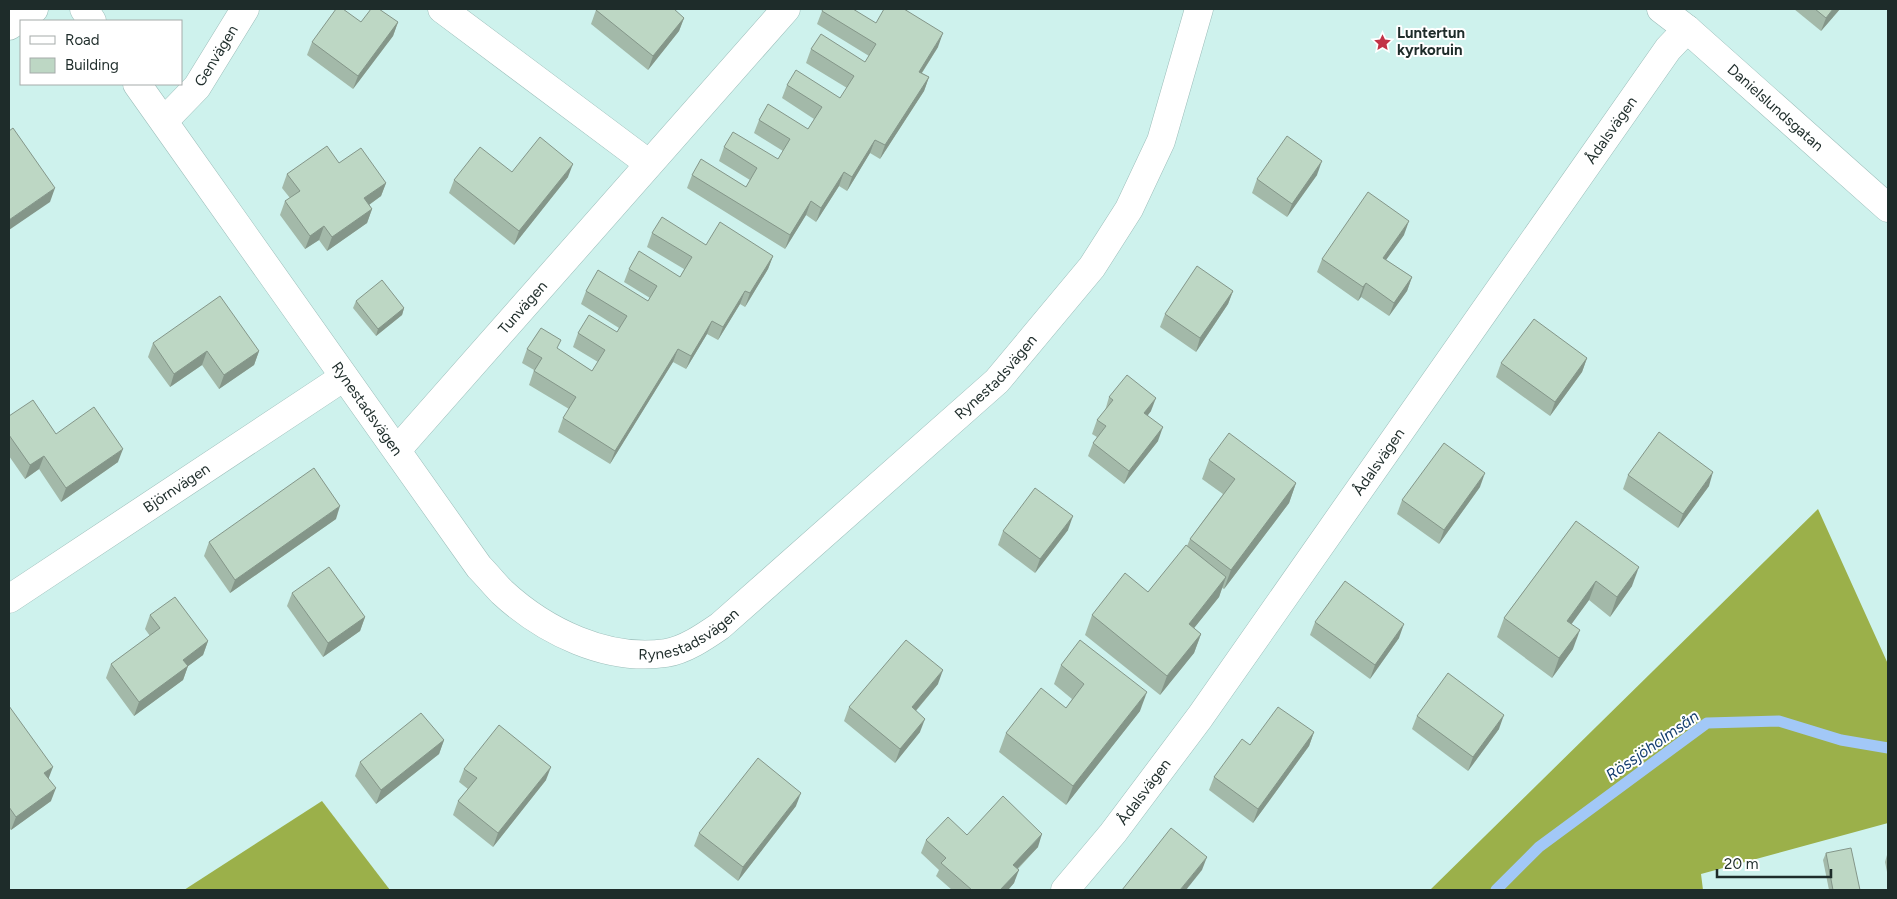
<svg xmlns="http://www.w3.org/2000/svg" width="1897" height="899" viewBox="0 0 1897 899" font-family="Figtree,sans-serif">
  <style>
    .forest { fill: #9bb04a }
    .lines { fill: none; stroke-linecap: round; stroke-linejoin: round }
    .stream { stroke: #a2c8f7; stroke-width: 11 }
    .minor-casing { stroke: #9cbeba; stroke-width: 29 }
    .tertiary-casing { stroke: #9cbeba; stroke-width: 29 }
    .minor { stroke: #fff; stroke-width: 28 }
    .tertiary { stroke: #fff; stroke-width: 28 }
    .wall { fill: #a3b9a9 }
    .shaded-wall { fill: #849689 }
    .building { fill: #bdd7c4; stroke: #849689 }
    .labels { text-anchor: middle; stroke-width: 4; stroke-linejoin: round; paint-order: stroke }
    .poi-label { font-size: 15px; font-weight: bold; fill: #1e2c2a; stroke: #fff; text-anchor: start }
    .street-label { font-size: 15px; fill: #1e2c2a; stroke: #fff }
    .water-label { font-size: 16px; font-style: italic; fill: #143e6f; stroke: #fff }
  </style>
  <rect width="100%" height="100%" fill="#cef2ed"/>
  <!-- forest -->
  <g class="forest">
    <path d="M1818 509 1888 664V823L1701 874 1703 890H1430Z"/>
    <path d="M322 801 390 890H184Z"/>
  </g>
  <g class="lines">
    <!-- stream -->
    <path class="stream" d="M1496 890 1539 847 1707 723 1779 721 1841 740 1888 748"/>
    <defs>
      <g id="minor">
        <path d="M84 9 92 21"/>
        <path d="M442 9 648 163"/>
        <path d="M9 26 34 9"/>
        <path id="s1" d="M137 84 479 567C487 575 494 584 502 592 544 631 607 662 666 653 685 650 704 637 720 626L997 381 1092 267 1129 209 1161 141 1199 9"/>
        <path id="s2" d="M164 121 197 87 245 9"/>
        <path id="s3" d="M397 450 786 9"/>
        <path id="s4" d="M9 599 344 377"/>
        <path id="s5" d="M1065 890 1113 833 1200 717 1668 49 1687 29"/>
      </g>
      <g id="tertiary">
        <path id="s6" d="M1661 9 1687 29 1888 208"/>
      </g>
    </defs>
    <!-- minor casing -->
    <use href="#minor" class="minor-casing"/>
    <!-- tertiary casing -->
    <use href="#tertiary" class="tertiary-casing"/>
    <!-- minor -->
    <use href="#minor" class="minor"/>
    <!-- tertiary -->
    <use href="#tertiary" class="tertiary"/>
  </g>
  <!-- wall -->
  <g class="wall">
    <path d="M1794 9H1840L1821 31Z"/>
    <path d="M596 10 684 18 679 31 648 70 591 24Z"/>
    <path d="M822 11 876 23 938 47 922 73 929 77 924 91 880 159 870 153 847 191 839 186 816 222 806 215 785 249 687 188 692 175 746 187 750 180 719 161 724 147 778 159 783 151 754 133 759 120 808 129 814 119 782 98 787 85 840 98 847 88 806 63 811 49 865 62 869 56 817 24Z"/>
    <path d="M361 22H398L393 36 353 89 307 55 312 42Z"/>
    <path d="M512 172 568 177 514 245 449 193 454 180Z"/>
    <path d="M287 174 386 183 381 196 369 205 372 209 367 223 327 251 319 240 305 249 280 215 285 201 290 198 282 188Z"/>
    <path d="M1317 175 1287 217 1252 193 1257 179Z"/>
    <path d="M652 233 706 245 773 256 768 269 745 307 740 304 718 340 707 334 686 369 673 362 610 464 558 432 563 418 569 409 529 385 534 370 522 363 527 349H558L592 371 598 362 573 347 578 333 617 332 619 328 581 304 586 291 648 301 650 298 624 282 629 269 680 277 684 269 647 247Z"/>
    <path d="M1404 235 1386 260 1412 277 1407 291 1389 316 1361 297 1358 301 1317 272 1322 259Z"/>
    <path d="M1233 291 1228 304 1196 352 1160 327 1165 314Z"/>
    <path d="M356 301 404 308 402 315 376 336 353 308Z"/>
    <path d="M153 343 259 351 254 365 219 389 202 365 170 387 148 357Z"/>
    <path d="M1587 358 1582 372 1550 416 1496 377 1501 363Z"/>
    <path d="M1109 397 1151 411 1148 415 1158 441 1124 484 1088 456 1093 443 1097 437 1092 434 1097 420 1105 411Z"/>
    <path d="M9 416 56 434 118 462 61 502 39 469 25 479 9 456Z"/>
    <path d="M1209 460 1296 483 1289 503 1224 589 1222 588 1219 597 1194 628 1201 634 1194 653 1160 695 1085 635 1092 615 1148 592 1187 546 1190 539 1223 494 1202 479Z"/>
    <path d="M1628 475 1709 486 1678 528 1623 489Z"/>
    <path d="M1480 487 1439 544 1397 514 1402 500Z"/>
    <path d="M336 519 230 593 204 556 209 542Z"/>
    <path d="M1576 521 1632 586 1610 617 1589 600 1571 624 1573 649 1552 678 1497 637 1504 618Z"/>
    <path d="M1068 530 1035 573 998 545 1003 531Z"/>
    <path d="M292 593 365 617 360 631 323 657 287 606Z"/>
    <path d="M150 615 208 641 203 655 188 666 183 680 134 716 106 678 111 664 150 636 145 629Z"/>
    <path d="M1315 622 1399 638 1370 679 1310 635Z"/>
    <path d="M1061 665 1140 711 1066 805 999 752 1006 733 1066 708 1072 699 1054 684Z"/>
    <path d="M938 684 916 711 920 732 895 763 844 721 849 707Z"/>
    <path d="M9 706 49 778 51 801 11 830 9 828Z"/>
    <path d="M1417 716 1499 729 1468 771 1412 729Z"/>
    <path d="M1314 732 1309 746 1253 823 1209 790 1214 777Z"/>
    <path d="M444 740 439 754 376 804 355 776 360 762Z"/>
    <path d="M464 769 546 780 493 847 453 815 458 801 468 789 459 782Z"/>
    <path d="M796 806 738 881 694 846 699 833Z"/>
    <path d="M967 835 1038 847 1018 869 1014 883 1008 890H952L936 876 939 870 921 853 926 840Z"/>
    <path d="M1826 853 1860 890H1829L1823 860Z"/>
    <path d="M1887 855H1888V877L1885 862Z"/>
  </g>
  <!-- shaded-wall -->
  <g class="shaded-wall">
    <path d="M1833 9H1840L1821 31 1826 18Z"/>
    <path d="M684 18 679 31 648 70 653 56Z"/>
    <path d="M398 22 393 36 353 89 358 76Z"/>
    <path d="M943 33 938 47 914 85 919 72Z"/>
    <path d="M929 77 924 91 880 159 885 145Z"/>
    <path d="M875 140 870 153 847 191 852 177Z"/>
    <path d="M1322 161 1317 175 1287 217 1292 204Z"/>
    <path d="M573 164 568 177 514 245 519 231Z"/>
    <path d="M844 172 839 186 816 222 821 208Z"/>
    <path d="M386 183 381 196 359 212 364 198Z"/>
    <path d="M55 188 50 202 9 230V220Z"/>
    <path d="M811 201 806 215 785 249 790 235Z"/>
    <path d="M372 209 367 223 327 251 332 237Z"/>
    <path d="M1409 221 1404 235 1378 271 1383 258Z"/>
    <path d="M324 226 319 240 305 249 310 236Z"/>
    <path d="M773 256 768 269 745 307 750 293Z"/>
    <path d="M1412 277 1407 291 1389 316 1394 303Z"/>
    <path d="M1366 283 1361 297 1358 301 1363 287Z"/>
    <path d="M745 291 740 304 718 340 723 327Z"/>
    <path d="M1233 291 1228 304 1196 352 1200 338Z"/>
    <path d="M404 308 402 315 376 336 378 329Z"/>
    <path d="M712 321 707 334 686 369 691 356Z"/>
    <path d="M678 349 673 362 610 464 615 451Z"/>
    <path d="M207 351 202 365 170 387 174 374Z"/>
    <path d="M259 351 254 365 219 389 224 375Z"/>
    <path d="M1587 358 1582 372 1550 416 1555 402Z"/>
    <path d="M1156 398 1151 411 1139 426 1144 413Z"/>
    <path d="M1163 427 1158 441 1124 484 1129 471Z"/>
    <path d="M123 449 118 462 61 502 66 488Z"/>
    <path d="M44 456 39 469 25 479 30 465Z"/>
    <path d="M1713 472 1709 486 1678 528 1683 514Z"/>
    <path d="M1485 473 1480 487 1439 544 1444 530Z"/>
    <path d="M1296 483 1289 503 1224 589 1231 570Z"/>
    <path d="M340 506 336 519 230 593 235 580Z"/>
    <path d="M1073 516 1068 530 1035 573 1040 559Z"/>
    <path d="M1639 567 1632 586 1610 617 1617 597Z"/>
    <path d="M1226 577 1219 597 1182 643 1189 624Z"/>
    <path d="M1596 581 1589 600 1560 640 1567 621Z"/>
    <path d="M365 617 360 631 323 657 328 643Z"/>
    <path d="M1404 624 1399 638 1370 679 1375 665Z"/>
    <path d="M1580 630 1573 649 1552 678 1559 658Z"/>
    <path d="M1201 634 1194 653 1160 695 1167 676Z"/>
    <path d="M208 641 203 655 179 673 188 666 183 680 134 716 139 702 183 660Z"/>
    <path d="M943 670 938 684 907 721 912 707Z"/>
    <path d="M1147 692 1140 711 1066 805 1073 786Z"/>
    <path d="M1504 715 1499 729 1468 771 1473 757Z"/>
    <path d="M925 719 920 732 895 763 900 749Z"/>
    <path d="M1314 732 1309 746 1253 823 1258 809Z"/>
    <path d="M444 740 439 754 376 804 381 790Z"/>
    <path d="M53 767 48 780 44 773Z"/>
    <path d="M551 767 546 780 493 847 498 833Z"/>
    <path d="M56 788 51 801 11 830 16 817Z"/>
    <path d="M801 793 796 806 738 881 743 867Z"/>
    <path d="M1042 834 1038 847 1008 878 1013 865Z"/>
    <path d="M1207 857 1202 870 1186 890H1180Z"/>
    <path d="M1019 870 1014 883 1008 890H1000Z"/>
  </g>
  <!-- building -->
  <g class="building">
    <path d="M336 9H343L361 22 371 9H379L398 22 358 76 312 42Z"/>
    <path d="M598 9H674L684 18 653 56 596 10Z"/>
    <path d="M823 9H853L876 23 884 9H904L943 33 919 72 929 77 885 145 875 140 852 177 844 172 821 208 811 201 790 235 692 175 701 159 746 187 757 168 724 147 733 132 778 159 790 139 759 120 768 104 808 129 822 107 787 85 796 70 840 98 854 76 811 49 821 34 865 62 876 44 822 11Z"/>
    <path d="M1815 9H1833L1826 18Z"/>
    <path d="M13 128 55 188 9 220V131Z"/>
    <path d="M1287 136 1322 161 1292 204 1257 179Z"/>
    <path d="M540 137 573 164 519 231 454 180 480 147 512 172Z"/>
    <path d="M327 146 339 163 361 148 386 183 364 198 372 209 332 237 324 226 310 236 285 201 300 191 287 174Z"/>
    <path d="M1368 192 1409 221 1383 258 1412 277 1394 303 1366 283 1363 287 1322 259Z"/>
    <path d="M662 217 706 245 720 222 773 256 750 293 745 291 723 327 712 321 691 356 678 349 615 451 563 418 576 397 534 371 542 358 527 349 541 328 561 340 557 348 592 371 605 350 578 333 589 315 617 332 627 316 586 291 598 270 648 301 657 286 629 269 639 251 680 277 692 257 652 233Z"/>
    <path d="M1197 266 1233 291 1200 338 1165 314Z"/>
    <path d="M382 280 404 308 378 329 356 301Z"/>
    <path d="M220 296 259 351 224 375 207 351 174 374 153 343Z"/>
    <path d="M1534 319 1587 358 1555 402 1501 363Z"/>
    <path d="M1127 375 1156 398 1144 413 1163 427 1129 471 1093 443 1106 426 1097 420 1113 400 1109 397Z"/>
    <path d="M33 400 56 434 94 407 123 449 66 488 44 456 30 465 9 435V416Z"/>
    <path d="M1659 432 1713 472 1683 514 1628 475Z"/>
    <path d="M1229 433 1296 483 1231 570 1190 539 1235 479 1209 460Z"/>
    <path d="M1444 443 1485 473 1444 530 1402 500Z"/>
    <path d="M314 468 340 506 235 580 209 542Z"/>
    <path d="M1035 488 1073 516 1040 559 1003 531Z"/>
    <path d="M1576 521 1639 567 1617 597 1596 581 1567 621 1580 630 1559 658 1504 618Z"/>
    <path d="M1186 545 1226 577 1189 624 1201 634 1167 676 1092 615 1125 573 1148 592Z"/>
    <path d="M329 567 365 617 328 643 292 593Z"/>
    <path d="M1345 581 1404 624 1375 665 1315 622Z"/>
    <path d="M175 597 208 641 183 660 188 666 139 702 111 664 160 628 150 615Z"/>
    <path d="M906 640 943 670 912 707 925 719 900 749 849 707Z"/>
    <path d="M1080 640 1147 692 1073 786 1006 733 1041 688 1066 708 1084 684 1061 665Z"/>
    <path d="M1448 673 1504 715 1473 757 1417 716Z"/>
    <path d="M9 706 53 767 44 773 56 788 16 817 9 807Z"/>
    <path d="M1278 707 1314 732 1258 809 1214 777 1242 739 1250 745Z"/>
    <path d="M421 713 444 740 381 790 360 762Z"/>
    <path d="M499 725 551 767 498 833 458 801 477 778 464 769Z"/>
    <path d="M758 758 801 793 743 867 699 833Z"/>
    <path d="M1003 796 1042 834 1013 865 1019 870 1000 890H972L941 863 946 858 926 840 948 817 967 835Z"/>
    <path d="M1171 828 1207 857 1180 890H1122Z"/>
    <path d="M1851 848 1860 890H1833L1826 853Z"/>
  </g>
  <!-- icons -->
  <defs>
    <symbol id="sight-bare" viewBox="-9 -9 18 18"><path d="M0-6L1.8-2.2L6-1.7L2.9 1.2L3.7 5.4L0 3.3L-3.7 5.4L-2.9 1.2L-6-1.7L-1.8-2.2Z" fill="#c23246" stroke="#fff" stroke-width="2.5" paint-order="stroke"/></symbol>
  </defs>
  <g fill-rule="evenodd">
    <use href="#sight-bare" x="1370" y="30" width="25" height="25"/>
  </g>
  <g class="labels">
    <!-- poi labels -->
    <g class="poi-label">
      <text x="1397" y="38">Luntertun<tspan x="1397" dy="17">kyrkoruin</tspan></text>
    </g>
    <!-- street labels -->
    <g class="street-label">
      <text dy="5" stroke="none"><textPath href="#s2" startOffset="84">Genvägen</textPath></text>
      <text dy="5" stroke="none"><textPath href="#s6" startOffset="151">Danielslundsgatan</textPath></text>
      <text dy="5" stroke="none"><textPath href="#s5" startOffset="936">Ådalsvägen</textPath></text>
      <text dy="5" stroke="none"><textPath href="#s3" startOffset="190">Tunvägen</textPath></text>
      <text dy="5" stroke="none"><textPath href="#s1" startOffset="1239">Rynestadsvägen</textPath></text>
      <text dy="5" stroke="none"><textPath href="#s1" startOffset="398">Rynestadsvägen</textPath></text>
      <text dy="5" stroke="none"><textPath href="#s5" startOffset="531">Ådalsvägen</textPath></text>
      <text dy="5" stroke="none"><textPath href="#s4" startOffset="201">Björnvägen</textPath></text>
      <text dy="5" stroke="none"><textPath href="#s1" startOffset="834">Rynestadsvägen</textPath></text>
      <text dy="5" stroke="none"><textPath href="#s5" startOffset="126">Ådalsvägen</textPath></text>
    </g>
    <!-- water labels -->
    <g class="water-label">
      <text transform="translate(1652 745) rotate(-35)" y="6">Rössjöholmsån</text>
    </g>
  </g>
  <!-- border -->
  <rect width="1897" height="899" fill="none" stroke="#1e2c2a" stroke-width="20"/>
  <!-- legend -->
  <rect x="20" y="20" width="162" height="65" fill="#ffffff" stroke="#a5abaa"/>
  <rect x="30" y="36" width="25" height="8" fill="#ffffff" stroke="#a5abaa"/>
  <text x="65" y="45" font-size="15" fill="#1e2c2a">Road</text>
  <rect x="30" y="58" width="25" height="15" fill="#bdd7c4" stroke="#a5abaa"/>
  <text x="65" y="70" font-size="15" fill="#1e2c2a">Building</text>
  <!-- scale -->
  <path d="M1717 869v8h114v-8" fill="none" stroke="#1e2c2a" stroke-width="2.5"/>
  <text x="1724" y="869" font-size="15" fill="#1e2c2a" stroke="#ffffff" stroke-width="4" paint-order="stroke">20 m</text>
</svg>
